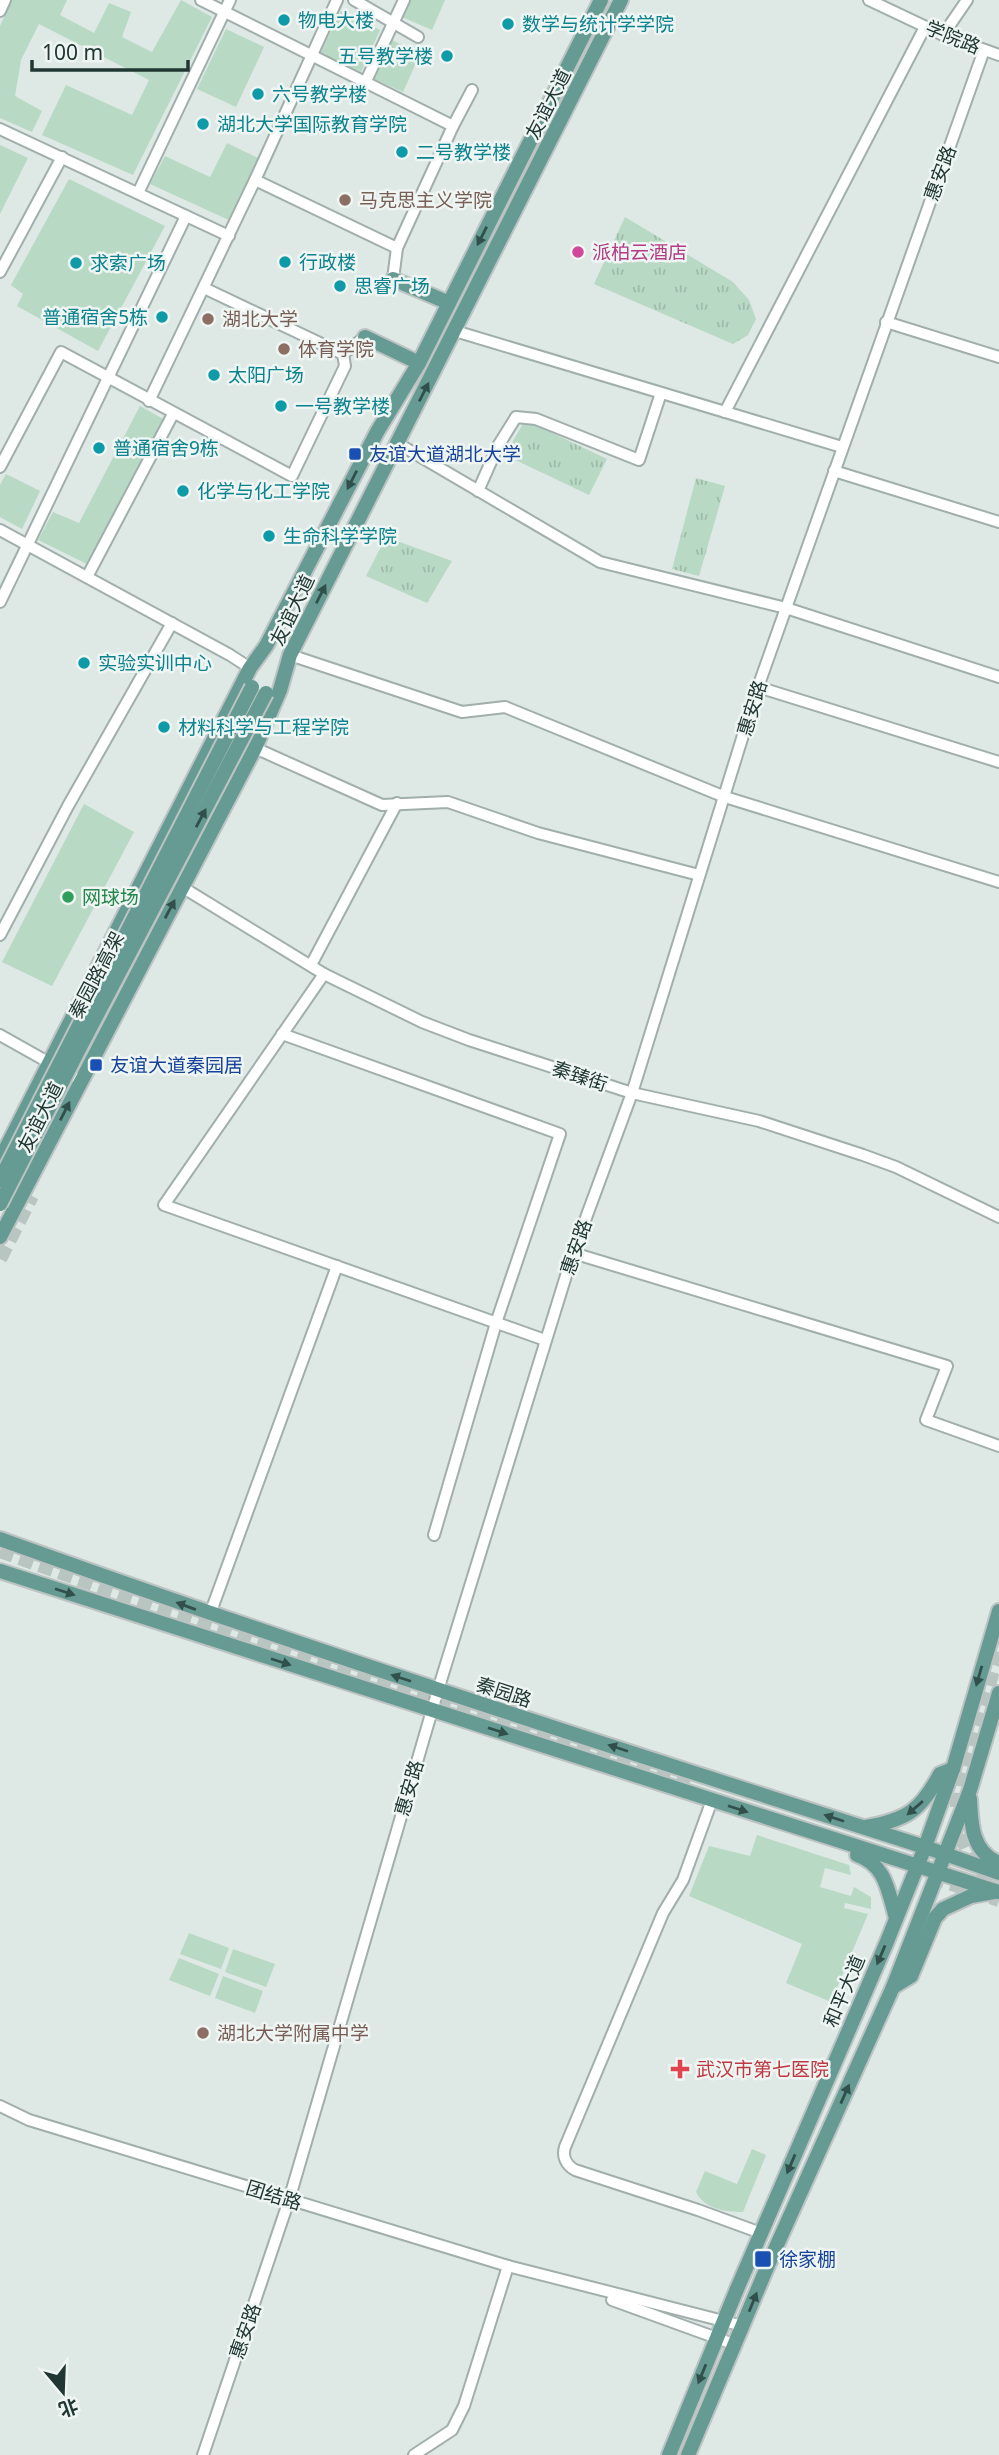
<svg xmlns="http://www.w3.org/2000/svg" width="999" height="2455" viewBox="0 0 999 2455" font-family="'Noto Sans','Noto Sans SC',sans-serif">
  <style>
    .grass { fill: #b8d9c4 }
    .park { fill: url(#park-tufts) }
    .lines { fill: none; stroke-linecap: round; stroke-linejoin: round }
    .major-tunnel { stroke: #b8c5c1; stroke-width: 14; stroke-dasharray: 14 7; stroke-linecap: butt }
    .minor-casing { stroke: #a1afac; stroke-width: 14 }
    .major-casing { stroke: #bcc3c2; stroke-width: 18 }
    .minor { stroke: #fff; stroke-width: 10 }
    .major { stroke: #659b93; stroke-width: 14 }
    .major-bridge-casing { stroke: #bcc3c2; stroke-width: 18; stroke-linecap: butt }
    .major-bridge { stroke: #659b93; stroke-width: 14 }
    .oneway { fill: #31504b }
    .culture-dot { fill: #0f9aa8; stroke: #eef5f2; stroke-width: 2.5 }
    .education-dot { fill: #8d6e63; stroke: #eef5f2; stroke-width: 2.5 }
    .hotel-dot { fill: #d1479c; stroke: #eef5f2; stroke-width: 2.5 }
    .transit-dot { fill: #1a4fb4; stroke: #eef5f2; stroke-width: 2.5 }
    .leisure-dot { fill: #2e9e5b; stroke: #eef5f2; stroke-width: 2.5 }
    .health-dot { fill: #e0444e; stroke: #eef5f2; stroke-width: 2.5 }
    .labels { text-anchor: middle; stroke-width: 5; stroke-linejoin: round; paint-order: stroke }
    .culture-label { font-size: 19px; fill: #0d838f; stroke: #eef5f2; text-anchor: start }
    .street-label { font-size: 19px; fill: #203733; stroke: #eef5f2 }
    .education-label { font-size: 19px; fill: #785e54; stroke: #eef5f2; text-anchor: start }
    .hotel-label { font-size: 19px; fill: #b23c85; stroke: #eef5f2; text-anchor: start }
    .transit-label { font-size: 19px; fill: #164399; stroke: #eef5f2; text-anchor: start }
    .leisure-label { font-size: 19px; fill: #27864d; stroke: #eef5f2; text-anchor: start }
    .health-label { font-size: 19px; fill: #be3a42; stroke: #eef5f2; text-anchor: start }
  </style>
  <defs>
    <pattern id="park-tufts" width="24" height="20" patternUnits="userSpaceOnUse" patternTransform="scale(1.75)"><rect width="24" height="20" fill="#b8d9c4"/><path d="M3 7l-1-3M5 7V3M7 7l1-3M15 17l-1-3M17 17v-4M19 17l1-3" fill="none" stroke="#9ebba9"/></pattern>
  </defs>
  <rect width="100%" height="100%" fill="#dee8e5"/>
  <!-- grass -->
  <g class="grass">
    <path d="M12 0H67L60 15 94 33 109 3 131 12 122 37 152 52 181 0 212 17 133 175 42 135 66 85 132 115 149 80 39 24 21 60 15 96 42 111 32 132 0 118V26Z"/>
    <path d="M410 0H445L432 30 402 17Z"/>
    <path d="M341 11 380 30 361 72 320 54Z"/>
    <path d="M226 29 264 47 236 107 197 89Z"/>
    <path d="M392 40 420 54 403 92 374 79Z"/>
    <path d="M227 143 260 159 231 221 150 184 165 156 210 177Z"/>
    <path d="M0 145 28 158 0 214Z"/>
    <path d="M69 179 165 226 98 351 17 306 23 294 11 285Z"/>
    <path d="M140 406 163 419 87 564 38 540 53 512 79 523Z"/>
    <path d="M6 474 40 491 22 529 0 517V485Z"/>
    <path d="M84 804 134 832 52 986 2 962Z"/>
    <path d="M757 1835 849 1865 851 1875 825 1868 820 1887 851 1896 854 1887 871 1897V1909L845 1903 844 1908 868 1914 831 2002 786 1983 802 1944 689 1896 709 1846 750 1856Z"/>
    <path d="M189 1933 229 1948 221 1969 180 1954Z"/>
    <path d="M233 1949 275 1964 266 1987 225 1972Z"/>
    <path d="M179 1958 219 1974 210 1996 169 1980Z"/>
    <path d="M223 1976 263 1991 255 2013 215 1998Z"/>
    <path d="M752 2149 766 2155 743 2212C726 2212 704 2209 696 2192L705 2171 737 2184Z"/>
  </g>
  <!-- park -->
  <g class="park">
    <path d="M625 217 733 282 749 300 756 319 748 335 733 344 594 284Z"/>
    <path d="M525 420 607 459 589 495 505 455Z"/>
    <path d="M696 478 725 486 699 576 672 569Z"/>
    <path d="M386 537 452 561 427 603 366 576Z"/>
  </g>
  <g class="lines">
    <!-- major-tunnel -->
    <g class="major-tunnel">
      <path d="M0 1259 32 1196"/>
      <path d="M0 1551 123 1595 689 1785"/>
      <path d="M999 1652 959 1782C952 1821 963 1864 999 1885"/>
      <path d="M931 1877 999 1900"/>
    </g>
    <defs>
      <g id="minor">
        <path d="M201 0 453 126"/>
        <path d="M354 0 418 37"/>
        <path d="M869 0 943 35 999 55"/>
        <path d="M0 11 5 0"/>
        <path d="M943 35 967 0"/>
        <path d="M365 83 404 0"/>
        <path d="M0 129 229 236"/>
        <path d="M255 180 337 0"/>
        <path d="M138 193 230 0"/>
        <path d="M397 248 453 126 472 90"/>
        <path d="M0 272 62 157"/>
        <path d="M204 288 343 354"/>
        <path d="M886 322 999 357"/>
        <path d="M455 331 842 447"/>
        <path d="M149 401 255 180 397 248 393 279"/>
        <path d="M725 412 925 27"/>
        <path d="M397 443 600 562 786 608 999 677"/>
        <path d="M0 467 61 352 292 476 345 366 343 354 365 337"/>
        <path d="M834 471 999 522"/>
        <path d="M478 491 498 446 516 417 536 419 639 460 661 393"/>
        <path d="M0 530 230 655 250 668"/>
        <path d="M87 577 173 414"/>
        <path d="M0 602 186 216"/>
        <path d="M290 655 462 712 505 707 725 797 999 882"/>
        <path d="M758 687 999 762"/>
        <path d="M255 748 382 805 448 802 538 833 699 875"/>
        <path d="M182 887 324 974 422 1022 469 1040 632 1093 759 1121 863 1155 896 1167 999 1217"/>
        <path d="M0 935 68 806 172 623"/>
        <path d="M311 965 397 803"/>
        <path d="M324 974 164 1205 545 1340"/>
        <path d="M282 1034 560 1134 496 1323 434 1535"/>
        <path d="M0 1035 80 1080"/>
        <path d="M573 1253 947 1366 926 1420 999 1446"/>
        <path d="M210 1614 337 1266"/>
        <path d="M712 1800 683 1880 663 1913 565 2147C562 2156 566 2165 575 2170L698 2210 761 2233"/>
        <path d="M0 2106 29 2120 508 2266 743 2326"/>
        <path d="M612 2300 736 2345"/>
        <path d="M203 2455 289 2200 438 1690 573 1253 632 1093 758 687 984 50"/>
        <path d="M414 2455 452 2430 464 2406 508 2266"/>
      </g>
      <g id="major">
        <path d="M393 279 449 303"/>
        <path d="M365 337 419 363"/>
        <path d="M0 1160 250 668 266 646 377 432 419 363 601 0"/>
        <path d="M0 1237 255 748 280 690 290 655 621 0"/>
        <path d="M0 1539C306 1649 615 1748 925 1847L999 1873"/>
        <path d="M0 1571 999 1892"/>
        <path d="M970 1799C971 1825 972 1852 999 1863"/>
        <path d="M866 1827C907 1820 921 1810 940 1774L953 1769"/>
        <path d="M857 1855C886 1865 888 1891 896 1918"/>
        <path d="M893 1987 911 1976 935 1918 943 1909 971 1896 994 1892"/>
        <path d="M669 2455 737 2289 886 1944 925 1847 953 1769 999 1611"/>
        <path d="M688 2455 768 2265 893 1987 970 1790 999 1693"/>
      </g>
    </defs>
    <!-- minor casing -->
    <use href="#minor" class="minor-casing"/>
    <!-- major casing -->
    <use href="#major" class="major-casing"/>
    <!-- minor -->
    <use href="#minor" class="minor"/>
    <!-- major -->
    <use href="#major" class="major"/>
    <defs>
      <g id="major-bridge">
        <path d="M0 1180 252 687"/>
        <path d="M0 1204 78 1051 266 693"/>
      </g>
    </defs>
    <!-- major-bridge casing -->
    <use href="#major-bridge" class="major-bridge-casing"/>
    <!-- major-bridge -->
    <use href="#major-bridge" class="major-bridge"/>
  </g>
  <!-- one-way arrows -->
  <defs><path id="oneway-solid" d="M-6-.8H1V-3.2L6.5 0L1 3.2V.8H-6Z" transform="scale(1.75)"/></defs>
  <g class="oneway">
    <use href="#oneway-solid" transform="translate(482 236) rotate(117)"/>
    <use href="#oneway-solid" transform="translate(424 392) rotate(-63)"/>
    <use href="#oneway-solid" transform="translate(352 480) rotate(117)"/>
    <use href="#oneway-solid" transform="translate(321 594) rotate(-63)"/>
    <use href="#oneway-solid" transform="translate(201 818) rotate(-62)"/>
    <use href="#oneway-solid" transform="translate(170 909) rotate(-62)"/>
    <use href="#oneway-solid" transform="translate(65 1111) rotate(-63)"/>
    <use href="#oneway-solid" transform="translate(65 1592) rotate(18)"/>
    <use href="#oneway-solid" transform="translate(186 1606) rotate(-160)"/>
    <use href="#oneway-solid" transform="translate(281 1662) rotate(18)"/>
    <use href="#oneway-solid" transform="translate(979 1676) rotate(106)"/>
    <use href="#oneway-solid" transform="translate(401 1678) rotate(-162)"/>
    <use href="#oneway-solid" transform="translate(498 1731) rotate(18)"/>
    <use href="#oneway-solid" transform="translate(618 1748) rotate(-162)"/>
    <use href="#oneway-solid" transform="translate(915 1808) rotate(139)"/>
    <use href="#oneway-solid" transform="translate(738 1809) rotate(18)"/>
    <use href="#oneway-solid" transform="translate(834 1818) rotate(-162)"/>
    <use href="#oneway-solid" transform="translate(881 1955) rotate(113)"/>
    <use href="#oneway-solid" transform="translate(845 2094) rotate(-66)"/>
    <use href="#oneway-solid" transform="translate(791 2164) rotate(113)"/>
    <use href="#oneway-solid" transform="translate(753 2302) rotate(-68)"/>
    <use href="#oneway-solid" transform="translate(702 2374) rotate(112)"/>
  </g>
  <!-- markers -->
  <g class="culture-dot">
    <circle cx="284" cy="20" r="7"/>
    <circle cx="508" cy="24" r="7"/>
    <circle cx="447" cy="56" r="7"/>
    <circle cx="258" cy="94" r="7"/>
    <circle cx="203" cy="124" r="7"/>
    <circle cx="402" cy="152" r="7"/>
    <circle cx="285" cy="262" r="7"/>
    <circle cx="76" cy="263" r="7"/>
    <circle cx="340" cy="286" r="7"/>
    <circle cx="162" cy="317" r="7"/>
    <circle cx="214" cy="375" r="7"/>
    <circle cx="281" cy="406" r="7"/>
    <circle cx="99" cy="448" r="7"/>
    <circle cx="183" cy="491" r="7"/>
    <circle cx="269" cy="536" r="7"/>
    <circle cx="84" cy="663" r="7"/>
    <circle cx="164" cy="727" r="7"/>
  </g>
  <g class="education-dot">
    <circle cx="345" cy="200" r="7"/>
    <circle cx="208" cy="319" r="7"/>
    <circle cx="284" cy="349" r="7"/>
    <circle cx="203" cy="2033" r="7"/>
  </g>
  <circle class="hotel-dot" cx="578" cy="252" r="7"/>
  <g class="transit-dot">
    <rect x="348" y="447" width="14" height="14" rx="3.5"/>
    <rect x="89" y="1058" width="14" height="14" rx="3.5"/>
    <rect x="754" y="2250" width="18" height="18" rx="3.5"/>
  </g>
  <circle class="leisure-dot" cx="68" cy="897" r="7"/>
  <path class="health-dot" d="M676.5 2058.5h7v7h7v7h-7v7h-7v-7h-7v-7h7z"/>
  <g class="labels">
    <!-- culture labels -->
    <g class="culture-label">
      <text x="298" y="27">物电大楼</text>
      <text x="522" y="31">数学与统计学学院</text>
      <text x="433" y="63" text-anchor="end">五号教学楼</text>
      <text x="272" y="101">六号教学楼</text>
      <text x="217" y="131">湖北大学国际教育学院</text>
      <text x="416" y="159">二号教学楼</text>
      <text x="299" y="269">行政楼</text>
      <text x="90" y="270">求索广场</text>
      <text x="354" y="293">思睿广场</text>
      <text x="148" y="324" text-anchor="end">普通宿舍5栋</text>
      <text x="228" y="382">太阳广场</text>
      <text x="295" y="413">一号教学楼</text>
      <text x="113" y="455">普通宿舍9栋</text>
      <text x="197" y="498">化学与化工学院</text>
      <text x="283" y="543">生命科学学院</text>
      <text x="98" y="670">实验实训中心</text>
      <text x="178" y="734">材料科学与工程学院</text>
    </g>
    <!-- street labels -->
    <g class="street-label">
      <text transform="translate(953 37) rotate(22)" y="7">学院路</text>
      <text transform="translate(548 104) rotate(-63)" y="7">友谊大道</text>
      <text transform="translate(940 173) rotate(-70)" y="7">惠安路</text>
      <text transform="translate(292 610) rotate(-64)" y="7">友谊大道</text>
      <text transform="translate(752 708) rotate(-73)" y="7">惠安路</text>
      <text transform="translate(96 975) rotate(-62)" y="7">秦园路高架</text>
      <text transform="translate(580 1076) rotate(18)" y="7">秦臻街</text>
      <text transform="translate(40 1117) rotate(-63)" y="7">友谊大道</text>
      <text transform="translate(576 1247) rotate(-71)" y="7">惠安路</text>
      <text transform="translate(504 1692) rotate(18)" y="7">秦园路</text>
      <text transform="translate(409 1788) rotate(-74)" y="7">惠安路</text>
      <text transform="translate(844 1991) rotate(-67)" y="7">和平大道</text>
      <text transform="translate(274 2195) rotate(17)" y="7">团结路</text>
      <text transform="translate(245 2331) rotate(-71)" y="7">惠安路</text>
    </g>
    <!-- education labels -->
    <g class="education-label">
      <text x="359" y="207">马克思主义学院</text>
      <text x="222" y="326">湖北大学</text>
      <text x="298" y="356">体育学院</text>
      <text x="217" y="2040">湖北大学附属中学</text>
    </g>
    <!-- hotel labels -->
    <g class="hotel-label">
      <text x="592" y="259">派柏云酒店</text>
    </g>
    <!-- transit labels -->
    <g class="transit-label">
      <text x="369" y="461">友谊大道湖北大学</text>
      <text x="110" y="1072">友谊大道秦园居</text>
      <text x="779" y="2266">徐家棚</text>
    </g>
    <!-- leisure labels -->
    <g class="leisure-label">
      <text x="82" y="904">网球场</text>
    </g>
    <!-- health labels -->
    <g class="health-label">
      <text x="696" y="2076">武汉市第七医院</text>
    </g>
  </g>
  <!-- north arrow -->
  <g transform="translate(63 2392) rotate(161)" stroke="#eef5f2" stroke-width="5" paint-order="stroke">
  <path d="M0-5L12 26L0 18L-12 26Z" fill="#203733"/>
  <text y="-10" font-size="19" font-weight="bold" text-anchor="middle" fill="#203733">北</text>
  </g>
  <!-- scale -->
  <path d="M32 60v10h156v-10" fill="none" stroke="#203733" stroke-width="3.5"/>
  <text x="42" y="60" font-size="21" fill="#203733" stroke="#eef5f2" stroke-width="5" paint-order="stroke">100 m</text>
</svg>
